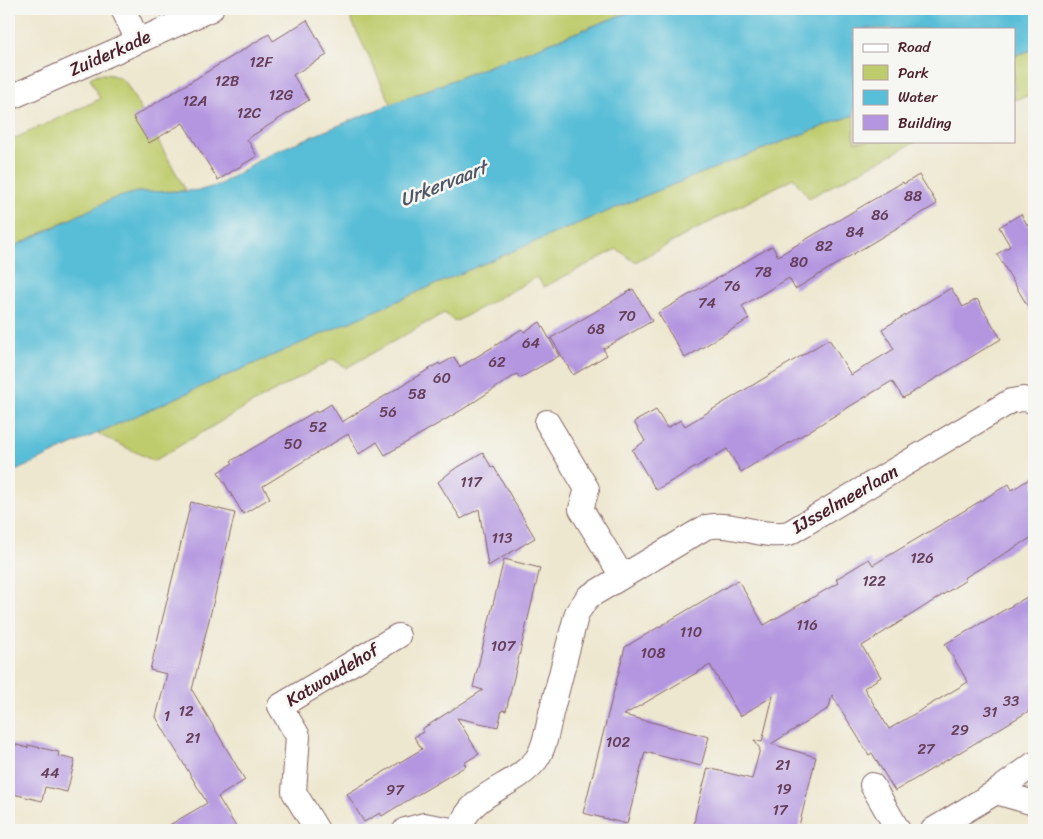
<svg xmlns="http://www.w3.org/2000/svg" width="1043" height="839" viewBox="0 0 1043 839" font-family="Sriracha,sans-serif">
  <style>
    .green { fill: #bfcc6d; stroke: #84764c }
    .water { fill: #59bed7; stroke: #526e81 }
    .building { fill: #b496e0 }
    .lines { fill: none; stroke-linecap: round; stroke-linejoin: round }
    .street-casing { stroke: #836564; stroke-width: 26 }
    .street { stroke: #fff; stroke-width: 24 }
    .labels { text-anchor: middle; stroke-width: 5; stroke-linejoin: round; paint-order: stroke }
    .number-label { font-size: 15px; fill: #643d58 }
    .street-label { font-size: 18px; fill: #4a1f2b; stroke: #f6f6f2 }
    .water-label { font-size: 19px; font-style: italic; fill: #4f5767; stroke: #f6f6f2 }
  </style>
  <rect width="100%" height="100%" fill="#f6f6f2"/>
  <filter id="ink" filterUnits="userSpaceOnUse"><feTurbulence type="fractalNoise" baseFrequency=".02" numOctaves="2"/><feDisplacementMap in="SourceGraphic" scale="10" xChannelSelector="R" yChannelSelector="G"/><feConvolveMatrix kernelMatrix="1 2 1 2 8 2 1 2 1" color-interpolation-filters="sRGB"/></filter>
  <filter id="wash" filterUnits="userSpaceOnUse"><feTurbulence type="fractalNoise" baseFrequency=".0096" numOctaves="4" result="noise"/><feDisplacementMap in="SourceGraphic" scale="20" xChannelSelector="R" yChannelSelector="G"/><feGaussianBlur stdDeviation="1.12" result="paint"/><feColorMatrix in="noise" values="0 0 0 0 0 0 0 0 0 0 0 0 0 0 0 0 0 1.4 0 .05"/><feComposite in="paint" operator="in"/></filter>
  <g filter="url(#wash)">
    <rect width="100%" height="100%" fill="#eee7cf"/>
    <!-- green -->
    <g class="green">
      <path d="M349 9H637L391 104 350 17Z"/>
      <path d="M1034 49V94L1014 100V56Z"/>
      <path d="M98 74C110 74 117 75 126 83L186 191 137 192 63 222 9 249V141L100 99 90 78Z"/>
      <path d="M854 115V141H917L809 198 793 178 635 262 617 249 544 287 537 277 455 322 444 313 346 368 333 359 240 410 154 461 96 433C347 323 597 209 854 115Z"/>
    </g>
    <!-- water -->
    <path class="water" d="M637 9H1034V49L1014 56V29H854V115C687 176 522 246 359 318 242 369 124 420 9 474V249L112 199 137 192 186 191 201 190 219 185 269 154 391 104Z"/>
    <g id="blocks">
      <!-- building -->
      <g class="building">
        <path d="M307 20 327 55 293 75 309 100 247 139 257 156 218 180 183 123 149 143 133 117 269 34 273 41Z"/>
        <path d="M919 175 937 204 795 289 789 278 742 306 749 319 685 358 658 313 772 246 778 256 903 182 904 184Z"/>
        <path d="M1021 214 1032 233 1034 231V317L997 254 1010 246 999 227Z"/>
        <path d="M951 288 963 307 977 299 1001 339 903 398 892 381 741 472 727 449 656 490 632 450 645 441 634 422 656 410 667 428 681 420 685 426 829 339 851 375 894 349 882 329Z"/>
        <path d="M633 289 652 321 603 349 607 355 573 375 551 338Z"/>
        <path d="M540 322 559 356 520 378 517 374 460 411 385 455 377 442 359 454 348 434 263 486 270 498 243 514 218 472 233 463 231 461 316 411 317 413 331 404 342 422 439 363 440 365 454 357 460 367 522 329 524 332Z"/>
        <path d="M483 453 492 468 494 467 535 538 488 566 479 509 461 519 438 482 453 470Z"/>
        <path d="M1034 476V536L964 578 966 580 862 646 881 677 864 688 889 729 968 682 945 644 1034 593V708L895 791 872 753 869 755 832 695 829 708 771 744 816 757 798 830H693L696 812 708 768 752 779 760 749 754 740 762 742 773 696 740 716 710 665 624 715 709 737 701 766 645 752 627 824 583 813 625 647 738 580 764 625 838 583 836 579 869 559 873 565 1009 484 1012 490Z"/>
        <path d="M191 502 235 513 192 690 245 780 218 797 238 830H161L207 803 156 717 167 674 150 670Z"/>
        <path d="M504 559 540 568 506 711 502 710 498 727 457 718 479 754 464 763 466 766 395 808 382 816 380 813 364 822 347 794 422 749 414 737 423 732 422 729 483 690 473 687Z"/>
        <path d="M9 743 28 748V745L59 752 58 756 75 760 67 792 45 787 42 801 9 793Z"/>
      </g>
    </g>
  </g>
  <g filter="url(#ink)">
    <use href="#blocks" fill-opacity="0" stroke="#836564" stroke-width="1"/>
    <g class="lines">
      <defs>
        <g id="street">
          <path d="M123 9 138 41"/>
          <path d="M9 98 211 9"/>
          <path d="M547 422 587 489 581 509 622 576"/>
          <path d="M872 785 898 830"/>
          <path d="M996 792 1034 803"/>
          <path d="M317 830 294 792 298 736 280 706 398 636"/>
          <path d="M405 830 424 825 452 830"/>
          <path d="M459 830C472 790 513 789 536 760 545 748 548 727 551 713 560 679 568 646 577 613L588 597 706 527C734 521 761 539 789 533L1011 401 1023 399 1034 401"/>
          <path d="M933 830 996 792 1034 764"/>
        </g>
      </defs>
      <!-- street casing -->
      <use href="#street" class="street-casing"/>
      <!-- street -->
      <use href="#street" class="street"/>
    </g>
  </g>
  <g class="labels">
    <!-- number labels -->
    <g class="number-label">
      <text x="261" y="67">12F</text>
      <text x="227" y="86">12B</text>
      <text x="281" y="100">12G</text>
      <text x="195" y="106">12A</text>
      <text x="249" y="118">12C</text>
      <text x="913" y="201">88</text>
      <text x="880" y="220">86</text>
      <text x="855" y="237">84</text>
      <text x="824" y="251">82</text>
      <text x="799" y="267">80</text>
      <text x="763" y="277">78</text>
      <text x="732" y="291">76</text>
      <text x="707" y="308">74</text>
      <text x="627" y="321">70</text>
      <text x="596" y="334">68</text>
      <text x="531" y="348">64</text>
      <text x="497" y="367">62</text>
      <text x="442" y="383">60</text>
      <text x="417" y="399">58</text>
      <text x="388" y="417">56</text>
      <text x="318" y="432">52</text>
      <text x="293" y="449">50</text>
      <text x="471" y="487">117</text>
      <text x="502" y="543">113</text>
      <text x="922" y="563">126</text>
      <text x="874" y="586">122</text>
      <text x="807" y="630">116</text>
      <text x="691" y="637">110</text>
      <text x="503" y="651">107</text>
      <text x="653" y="658">108</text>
      <text x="1011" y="706">33</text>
      <text x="186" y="716">12</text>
      <text x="990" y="717">31</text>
      <text x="167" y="721">1</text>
      <text x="960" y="735">29</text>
      <text x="193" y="743">21</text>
      <text x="618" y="747">102</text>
      <text x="926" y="754">27</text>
      <text x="783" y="770">21</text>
      <text x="50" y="778">44</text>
      <text x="784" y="794">19</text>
      <text x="395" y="795">97</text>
      <text x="780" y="815">17</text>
    </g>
    <!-- street labels -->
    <g class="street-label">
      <text transform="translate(110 53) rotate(-24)" y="6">Zuiderkade</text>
      <text transform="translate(845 499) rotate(-30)" y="6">IJsselmeerlaan</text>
      <text transform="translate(332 675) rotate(-31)" y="6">Katwoudehof</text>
    </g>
    <!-- water labels -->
    <g class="water-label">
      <text transform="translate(443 183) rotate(-22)" y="7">Urkervaart</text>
    </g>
  </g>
  <!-- margin -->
  <rect width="1043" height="839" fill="none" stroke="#f6f6f2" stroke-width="30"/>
  <!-- legend -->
  <rect x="853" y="28" width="162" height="115" fill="#f6f6f2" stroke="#b1a0a2"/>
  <rect x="863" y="44" width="25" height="8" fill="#ffffff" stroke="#b1a0a2"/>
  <text x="898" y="52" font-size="15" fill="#4a1f2b">Road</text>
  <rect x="863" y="65" width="25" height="15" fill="#bfcc6d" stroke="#b1a0a2"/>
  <text x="898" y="78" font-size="15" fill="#4a1f2b">Park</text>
  <rect x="863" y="90" width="25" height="15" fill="#59bed7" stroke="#b1a0a2"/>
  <text x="898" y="102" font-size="15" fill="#4a1f2b">Water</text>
  <rect x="863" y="115" width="25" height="15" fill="#b496e0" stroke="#b1a0a2"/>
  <text x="898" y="128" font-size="15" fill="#4a1f2b">Building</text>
</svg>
